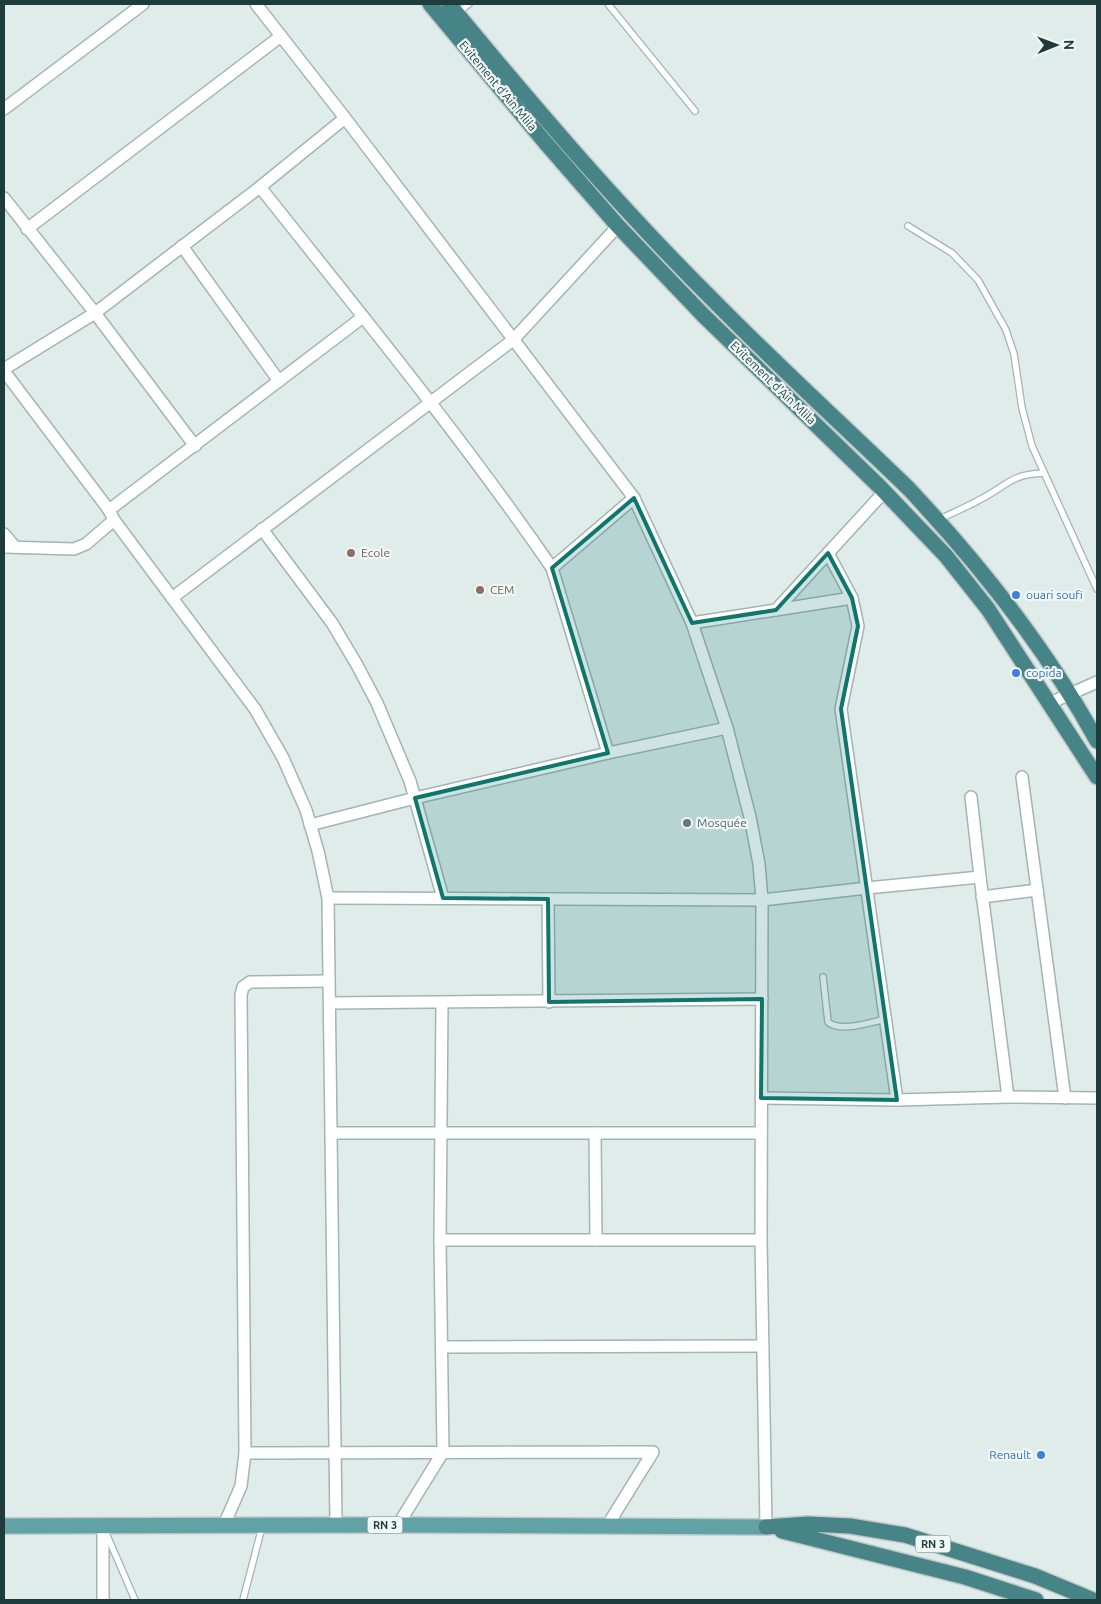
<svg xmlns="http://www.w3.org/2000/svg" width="1101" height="1604" viewBox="0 0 1101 1604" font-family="Ubuntu,sans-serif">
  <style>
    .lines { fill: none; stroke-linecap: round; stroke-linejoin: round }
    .service-casing { stroke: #a2b4b3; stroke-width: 8 }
    .minor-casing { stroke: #a2b4b3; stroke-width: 14 }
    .primary-casing { stroke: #c0c8c9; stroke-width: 18 }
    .trunk-casing { stroke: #c0c8c9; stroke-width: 18 }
    .service { stroke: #fff; stroke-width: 5.5 }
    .minor { stroke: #fff; stroke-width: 11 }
    .primary { stroke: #61a2a4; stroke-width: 15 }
    .trunk { stroke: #468487; stroke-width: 15 }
    .marked { fill: #0f766e; fill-opacity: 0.2; stroke: #0f766e; stroke-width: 4; stroke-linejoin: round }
    .education-dot { fill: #8d6e63; stroke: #f0f8f6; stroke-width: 2 }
    .shop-dot { fill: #3f7fe0; stroke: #f0f8f6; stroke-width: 2 }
    .worship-dot { fill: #6b7280; stroke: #f0f8f6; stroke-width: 2 }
    .labels { text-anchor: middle; stroke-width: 4.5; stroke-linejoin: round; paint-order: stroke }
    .shield { fill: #f0f8f6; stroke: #5e7474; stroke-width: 1 }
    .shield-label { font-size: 11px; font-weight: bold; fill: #1f3c3d }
    .street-label { font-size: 12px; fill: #1f3c3d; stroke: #f0f8f6 }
    .education-label { font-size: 12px; fill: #785e54; stroke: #f0f8f6; text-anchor: start }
    .shop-label { font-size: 12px; fill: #366cbe; stroke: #f0f8f6; text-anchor: start }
    .worship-label { font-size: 12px; fill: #5b616d; stroke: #f0f8f6; text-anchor: start }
  </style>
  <rect width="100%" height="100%" fill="#e0ecea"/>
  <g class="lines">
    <defs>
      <g id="service">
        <path d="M608 4 695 111"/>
        <path d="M457 13 469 4"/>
        <path d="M908 226 952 253 978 280 1006 330 1014 354 1022 408 1032 446 1097 589"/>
        <path d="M938 520C952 513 967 507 981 499 1008 485 1011 474 1044 473"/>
        <path d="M823 977 828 1022C840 1033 871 1022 886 1019"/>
        <path d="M106 1533 135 1600"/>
        <path d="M243 1600 262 1527"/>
      </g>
      <g id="minor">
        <path d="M256 4 345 118 634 498 692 623 727 728 750 817 759 864 762 900 761 1240 766 1527"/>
        <path d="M4 109 143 4"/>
        <path d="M260 187C359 312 461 436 552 568"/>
        <path d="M4 198 95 313 195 446"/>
        <path d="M27 229 281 36"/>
        <path d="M182 246 279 381"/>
        <path d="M4 369 95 313 260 187 345 118"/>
        <path d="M4 371 109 510 114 520 255 709 283 758 306 810 318 851 328 898 336 1525"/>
        <path d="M109 510 363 317"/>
        <path d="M262 529 332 623 357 665 377 703 410 781 443 898"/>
        <path d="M4 534 15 547"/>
        <path d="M4 547 74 549 86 544 114 520"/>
        <path d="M828 553 852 598 858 626 841 709 897 1100"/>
        <path d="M172 598 513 340 618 226"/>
        <path d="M776 610 884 492"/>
        <path d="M692 623 852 598"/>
        <path d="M1050 703 1097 682"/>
        <path d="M608 753 552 568 634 498"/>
        <path d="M1022 777 1065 1098"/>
        <path d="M971 797 980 877 1008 1097"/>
        <path d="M310 825 415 798 608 753 727 728"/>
        <path d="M982 897 1037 890"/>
        <path d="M328 898 762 900 867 888 980 877"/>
        <path d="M548 899 549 1002"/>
        <path d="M330 1003 762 999"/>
        <path d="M761 1098 897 1100 1008 1097 1097 1098"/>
        <path d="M331 1133H761"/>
        <path d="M595 1133 596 1240"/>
        <path d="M440 1240H761"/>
        <path d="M442 1347 763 1346"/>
        <path d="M245 1453 653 1452 607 1526"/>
        <path d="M224 1525 241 1486 245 1453 241 995 243 987 250 982 329 981"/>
        <path d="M398 1525 443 1452 440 1240 442 1003"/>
        <path d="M103 1526V1600"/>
      </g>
      <path id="primary" d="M4 1526 398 1525 766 1527"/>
      <g id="trunk">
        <path d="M430 4 544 141 618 226 704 316 880 487 946 556 988 609 1097 777"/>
        <path d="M449 4C534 107 621 209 716 303 779 367 845 427 909 489 981 566 1047 649 1097 741"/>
        <path d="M766 1527 808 1524 850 1526 905 1535 1035 1576 1093 1600"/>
        <path d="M782 1531 965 1577 1036 1600"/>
      </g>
    </defs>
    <!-- service casing -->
    <use href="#service" class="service-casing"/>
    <!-- minor casing -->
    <use href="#minor" class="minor-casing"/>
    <!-- primary casing -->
    <use href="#primary" class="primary-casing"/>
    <!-- trunk casing -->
    <use href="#trunk" class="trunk-casing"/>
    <!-- service -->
    <use href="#service" class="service"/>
    <!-- minor -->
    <use href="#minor" class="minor"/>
    <!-- primary -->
    <use href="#primary" class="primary"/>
    <!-- trunk -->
    <use href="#trunk" class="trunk"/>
  </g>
  <!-- marked area -->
  <path class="marked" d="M634 498 692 623 776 610 828 553 852 598 858 626 841 709 897 1100 761 1098 762 999 549 1002 548 899 443 898 415 798 608 753 552 568Z"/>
  <!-- markers -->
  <g class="education-dot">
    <circle cx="351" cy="553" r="5"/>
    <circle cx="480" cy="590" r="5"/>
  </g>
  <g class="shop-dot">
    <circle cx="1016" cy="595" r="5"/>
    <circle cx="1016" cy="673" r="5"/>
    <circle cx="1041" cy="1455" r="5"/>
  </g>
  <circle class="worship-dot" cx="687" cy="823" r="5"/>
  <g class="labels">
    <!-- shield labels -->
    <g class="shield">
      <rect x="367.5" y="1516.5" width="35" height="17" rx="4"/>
      <rect x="915.5" y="1535.5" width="35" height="17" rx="4"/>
    </g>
    <g class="shield-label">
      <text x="385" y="1529">RN 3</text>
      <text x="933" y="1548">RN 3</text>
    </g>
    <!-- street labels -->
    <g class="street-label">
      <text transform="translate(498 86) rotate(50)" y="4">Evitement d'Ain Mlila</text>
      <text transform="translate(773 383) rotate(44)" y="4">Evitement d'Ain Mlila</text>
    </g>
    <!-- education labels -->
    <g class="education-label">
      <text x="361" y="557">Ecole</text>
      <text x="490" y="594">CEM</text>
    </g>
    <!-- shop labels -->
    <g class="shop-label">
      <text x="1026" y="599">ouari soufi</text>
      <text x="1026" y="677">copida</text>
      <text x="1031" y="1459" text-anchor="end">Renault</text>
    </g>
    <!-- worship labels -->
    <g class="worship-label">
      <text x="697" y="827">Mosquée</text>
    </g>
  </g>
  <!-- border -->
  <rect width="1101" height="1604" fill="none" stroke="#1f3c3d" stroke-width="10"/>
  <!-- north arrow -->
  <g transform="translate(1056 45) rotate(89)" stroke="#f0f8f6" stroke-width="4" paint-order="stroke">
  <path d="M0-4L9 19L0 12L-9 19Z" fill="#1f3c3d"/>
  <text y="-8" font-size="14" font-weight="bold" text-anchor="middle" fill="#1f3c3d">N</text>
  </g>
</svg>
